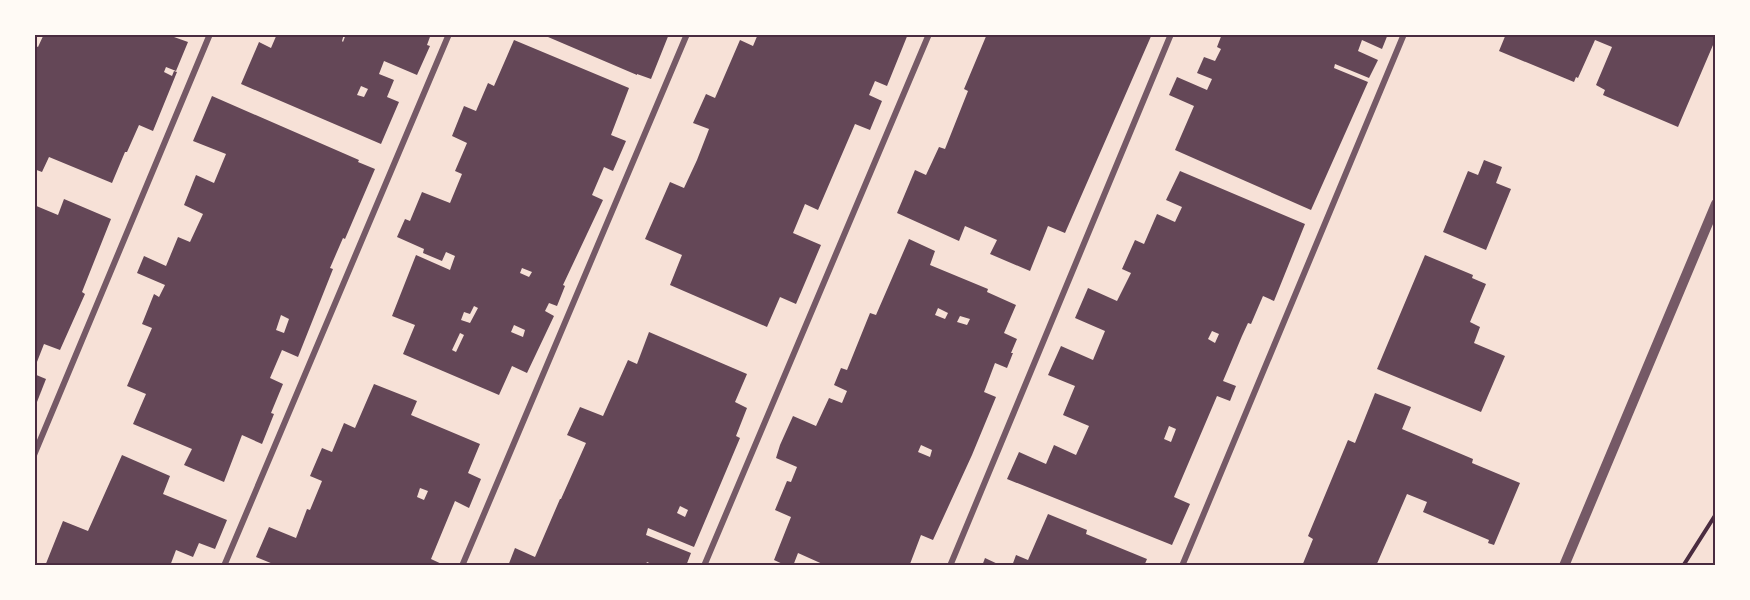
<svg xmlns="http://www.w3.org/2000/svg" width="1750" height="600" viewBox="0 0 1750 600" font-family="Mulish,sans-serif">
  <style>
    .building { fill: #644757; fill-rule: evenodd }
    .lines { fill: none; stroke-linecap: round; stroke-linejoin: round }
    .path { stroke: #4a2c40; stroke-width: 4 }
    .minor { stroke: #755966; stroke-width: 6 }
    .tertiary { stroke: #755966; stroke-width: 10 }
    .neatline { fill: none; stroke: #4a2c40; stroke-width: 2 }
  </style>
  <rect width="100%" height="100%" fill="#f7e1d7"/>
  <!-- building -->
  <g class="building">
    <path d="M44 34H175L174 37 188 42 176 71 166 67 164 72 172 76 174 71 177 72 153 131 139 125 127 152H125L112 183 49 157 42 172 34 169V45L38 47Z"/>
    <path d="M277 34H344L342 41 343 42 346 34H431L427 45 430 46 417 75 384 61 379 74 394 80 387 97 399 102 381 144 241 84 259 42 271 48ZM361 86 368 89 364 97 357 95Z"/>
    <path d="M541 34H669L651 79 637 74V75Z"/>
    <path d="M758 34H908L887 86 875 81 869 95 882 101 870 130 855 124 818 210 805 204 793 233 821 245 796 304 780 297 767 327 670 285 682 255 645 239 670 182 684 188 697 160 709 129 693 123 706 94 715 98 740 40 753 46Z"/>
    <path d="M987 34H1152L1065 233 1048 226 1030 271 990 254 997 240 965 226 959 241 897 213 915 170 926 175 939 147 945 149 968 91 964 89Z"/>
    <path d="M1222 34H1388L1382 49 1362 40 1358 51 1378 60 1369 78 1335 64 1334 68 1368 82 1311 210 1175 150 1194 106 1169 95 1177 77 1207 90 1212 79 1197 73 1204 57 1215 61 1221 49 1217 47Z"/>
    <path d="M1506 34H1716V38L1678 127 1603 95 1605 90 1596 85 1612 47 1595 40 1578 78 1576 77 1574 82 1499 51Z"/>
    <path d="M514 40 629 88 611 135 626 141 613 171 604 167 592 195 603 200 563 285 565 286 557 306 549 303 545 311 554 316 527 373 512 366 499 395 403 354 415 325 392 316 416 255 450 270 455 256 446 252 442 261 423 253 424 249 397 237 405 219 410 221 422 192 450 203 462 174 455 171 467 143 452 136 464 106 476 111 488 83 494 86ZM522 268 532 272 529 277 520 273ZM474 306 478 308 470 323 461 320 464 312 470 314ZM514 325 525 330 523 337 511 332ZM460 333 464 335 456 352 452 350Z"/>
    <path d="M212 96 359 160 358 162 375 169 345 239 343 238 330 268 333 269 298 357 282 350 270 378 283 384 271 413 274 414 262 444 242 435 224 482 184 465 192 449 133 424 146 394 127 386 152 328 142 324 154 294 159 297 165 285 137 273 144 256 166 266 178 237 190 242 203 214 184 205 196 175 214 183 226 154 193 141ZM281 315 289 319 284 333 276 330Z"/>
    <path d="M1484 160 1502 167 1496 183 1511 189 1486 250 1443 232 1468 171 1478 175Z"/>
    <path d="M1180 171 1305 224 1274 301 1263 296 1251 324 1248 323 1242 336 1223 381 1236 386 1230 401 1217 396 1174 497 1190 504 1172 545 1007 479 1019 452 1046 464 1054 445 1076 455 1089 426 1063 415 1075 386 1048 375 1061 346 1093 360 1105 331 1075 318 1088 288 1117 301 1131 273 1122 269 1135 240 1144 244 1157 214 1175 222 1182 207 1166 200ZM1212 331 1219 334 1215 343 1208 339ZM1169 426 1176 429 1171 442 1164 439Z"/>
    <path d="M64 199 111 219 82 292 85 294 60 350 44 344 35 367 34 205 58 215Z"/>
    <path d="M909 239 935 251 930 265 988 289 987 292 1016 305 1004 333 1017 339 1011 353H1013L1007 368 995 363 984 392 996 397 972 455 933 540 921 535 910 564 827 566 798 553 793 566H787L774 560 791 517 775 510 787 481 791 482 797 467 776 458 780 445 793 416 816 426 829 398 842 403 847 391 834 385 841 368 847 370 870 313 876 315ZM938 308 948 313 945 319 935 315ZM960 316 970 319 967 325 957 322ZM921 445 932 450 930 457 918 452Z"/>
    <path d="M1425 255 1473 275 1472 278 1486 284 1470 322 1480 327 1474 343 1505 356 1481 412 1377 369Z"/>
    <path d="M649 332 747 374 735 402 747 408 736 436 740 438 694 547 648 528 646 535 691 553 686 566H656L647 562 645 566H508L515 548 535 557 560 499H561L586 443 567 435 580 407 603 416 628 360 637 364ZM680 506 688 510 685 517 677 513Z"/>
    <path d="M34 374 46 379 35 407H34Z"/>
    <path d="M374 384 417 401 411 415 480 444 468 473 481 479 469 508 455 501 431 559 446 566H278L256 557 269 527 296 538 307 509 310 510 322 481 310 476 322 448 332 452 344 423 355 428ZM420 488 428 491 424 500 417 497Z"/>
    <path d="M1375 393 1411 407 1402 429 1473 459 1472 463 1520 483 1494 545 1488 543 1489 540 1423 512 1427 502 1407 494 1376 566H1302L1313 539 1308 536 1348 440 1355 443Z"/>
    <path d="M122 455 170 476 163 494 227 520 215 549 199 543 193 557 176 550 170 566H45L63 521 88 531Z"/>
    <path d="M1048 514 1087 530 1086 534 1147 559 1144 566H1012L1016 555 1028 560Z"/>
    <path d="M985 558 1002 566H982Z"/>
  </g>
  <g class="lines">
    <!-- path -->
    <path class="path" d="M1683 566 1716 514"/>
    <!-- minor -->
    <g class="minor">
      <path d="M34 455 210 34"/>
      <path d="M224 566 449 34"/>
      <path d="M462 566 687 34"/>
      <path d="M704 566 929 34"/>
      <path d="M950 566 1171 34"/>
      <path d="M1182 566 1404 34"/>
    </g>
    <!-- tertiary -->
    <path class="tertiary" d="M1564 566 1716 204"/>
  </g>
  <!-- border -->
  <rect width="1750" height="600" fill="none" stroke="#fffaf5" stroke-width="72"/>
  <rect x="36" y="36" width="1678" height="528" class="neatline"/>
</svg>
